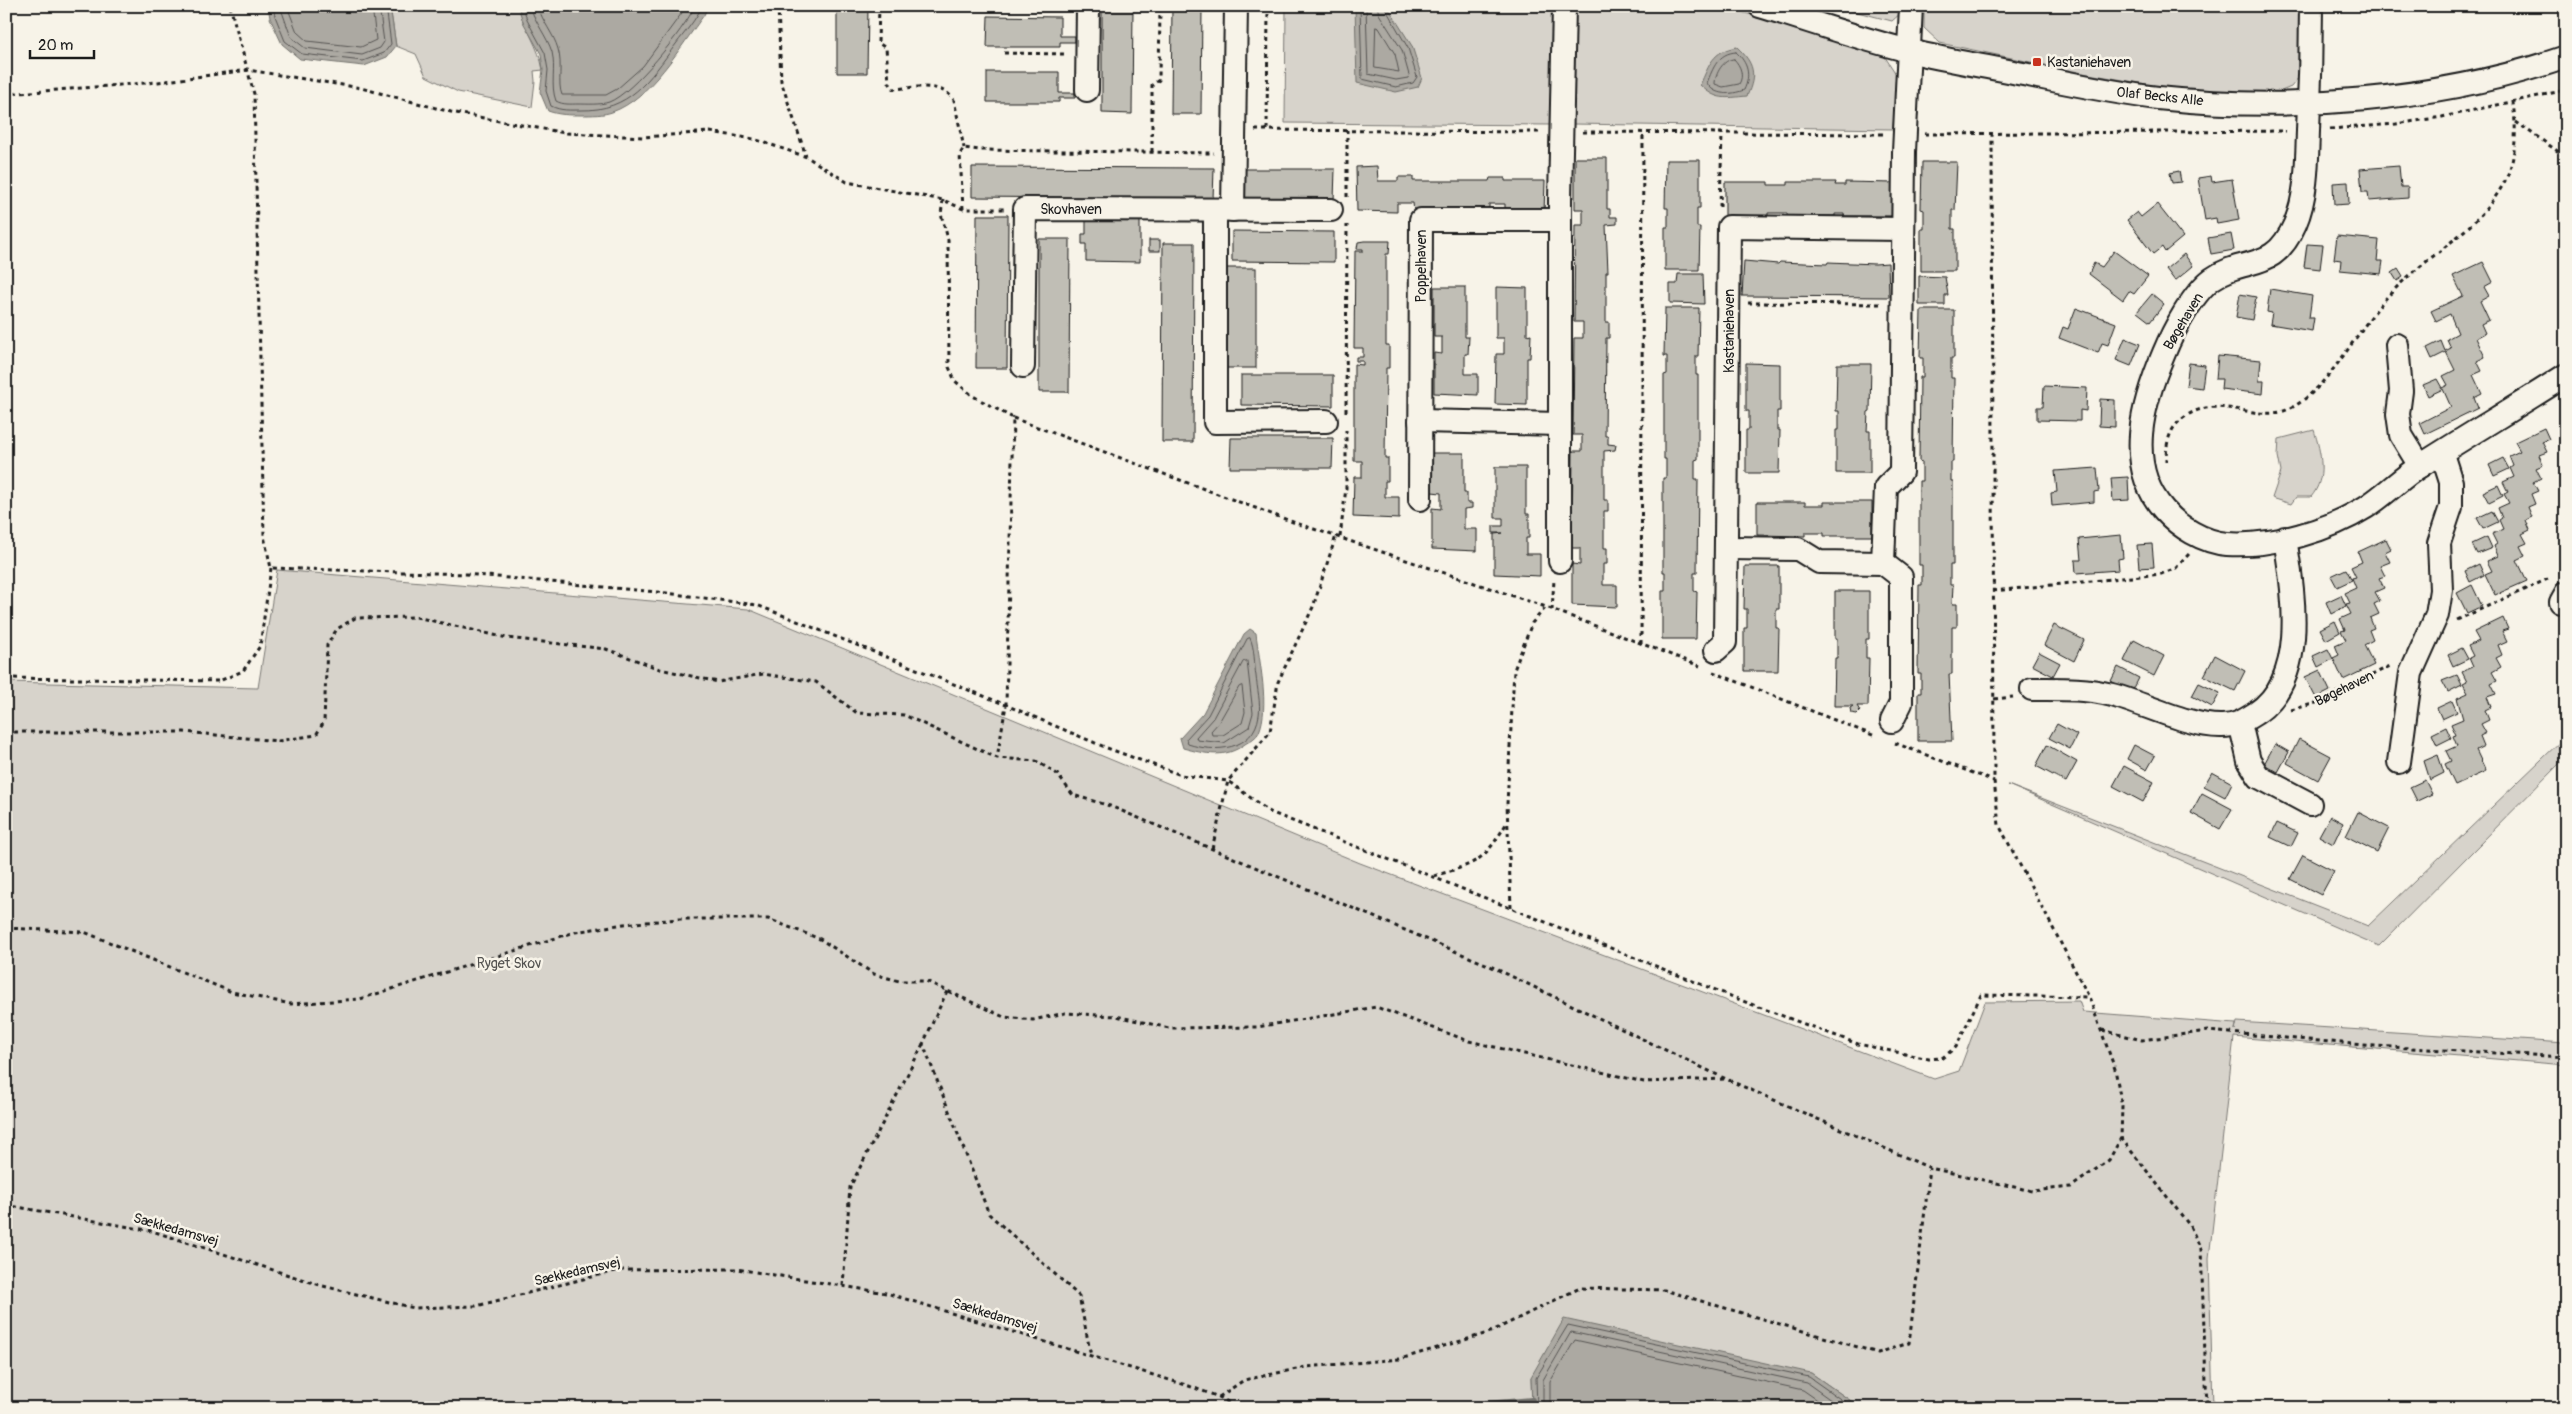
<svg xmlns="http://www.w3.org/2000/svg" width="2572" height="1414" viewBox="0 0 2572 1414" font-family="Pangolin,sans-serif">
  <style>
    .green { fill: #d7d3cb; stroke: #7a7874 }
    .water { fill: #aca9a2; stroke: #72716c }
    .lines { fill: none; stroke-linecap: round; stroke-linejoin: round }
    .shore { stroke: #565452; stroke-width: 1 }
    .stream { stroke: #72716c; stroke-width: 6 }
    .building { fill: #c0beb5; stroke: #1c1c1c }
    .minor-casing { stroke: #1c1c1c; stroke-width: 26 }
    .path { stroke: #1c1c1c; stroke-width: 3; stroke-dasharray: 4 4; stroke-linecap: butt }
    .minor { stroke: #f7f3e8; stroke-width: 22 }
    .poi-dot { fill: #c8321e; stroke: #f7f3e8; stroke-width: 2 }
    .labels { text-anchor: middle; stroke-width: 5; stroke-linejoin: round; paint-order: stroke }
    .poi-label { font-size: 14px; fill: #1c1c1c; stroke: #f7f3e8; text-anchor: start }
    .street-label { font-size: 14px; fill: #1c1c1c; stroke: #f7f3e8 }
    .park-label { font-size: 14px; fill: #545351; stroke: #f7f3e8 }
  </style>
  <rect width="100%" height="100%" fill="#f7f3e8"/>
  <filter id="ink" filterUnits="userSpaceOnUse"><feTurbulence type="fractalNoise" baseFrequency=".02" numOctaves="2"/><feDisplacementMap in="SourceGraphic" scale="10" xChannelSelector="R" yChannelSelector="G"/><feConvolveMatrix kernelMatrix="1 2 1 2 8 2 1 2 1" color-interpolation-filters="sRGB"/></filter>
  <g filter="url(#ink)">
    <!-- green -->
    <g class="green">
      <path d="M390 6H518C525 29 539 47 543 70L534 71 535 81 532 107 458 92 426 76 416 54 396 46Z"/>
      <path d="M1286 6H1556L1552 125 1285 123Z"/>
      <path d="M1572 6H1716L1785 23 1885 57 1896 74 1893 129 1573 124Z"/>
      <path d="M1834 6H1902V12L1892 21Z"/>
      <path d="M1924 6H2302V73L2291 87 2274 94 2169 88 2083 73 1940 43 1924 28Z"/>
      <path d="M2314 430C2321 453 2327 478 2311 497H2296L2291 504 2272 498 2281 472 2278 456 2279 439Z"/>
      <path d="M277 570 748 609 1360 863 1934 1079 1959 1071 1985 1002 2079 1001 2083 1012 2236 1024 2235 1031 2237 1022 2566 1043V1065L2234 1037 2209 1258 2213 1408H1861L1811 1373 1531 1377 1532 1408H6V682L258 688Z"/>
      <path d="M2566 736V757L2379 946 2008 785 2368 926Z"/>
    </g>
    <!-- water -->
    <g class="water">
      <path d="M268 6H390L396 46 387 57 364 66 300 59 282 44 270 18Z"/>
      <path d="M518 6H708L704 15C681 46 650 99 612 112 604 115 591 115 582 115 569 115 559 115 548 111L540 92 543 70 541 54 523 22Z"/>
      <path d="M1355 6H1387L1412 46 1422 78 1418 87 1396 92 1357 83Z"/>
      <path d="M1737 47C1754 63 1757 74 1747 96 1725 98 1717 101 1700 85 1710 64 1712 51 1737 47Z"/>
      <path d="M1250 629 1256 633C1259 661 1270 706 1259 732 1257 737 1250 741 1245 744 1226 759 1205 754 1183 748L1180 738 1203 713 1244 634Z"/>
      <path d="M1564 1319 1811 1373 1861 1408H1532L1531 1377Z"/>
    </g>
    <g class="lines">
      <!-- shore -->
      <g class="shore">
        <path d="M273 6 275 16 285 41 302 54 363 61 384 53 391 44 386 6"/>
        <path d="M280 6 291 37 305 48 362 55 380 48 384 42 379 6"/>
        <path d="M287 6 297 32 307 41 361 47 376 40 372 6"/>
        <path d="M523 6 527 20 545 53 548 70 546 91 551 106C561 111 570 110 581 110 630 111 649 80 676 44 685 32 696 20 702 6"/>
        <path d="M530 6C535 23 547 36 552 52 556 69 550 85 556 101 563 105 571 104 578 104 588 104 600 105 609 102 633 93 684 30 695 6"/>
        <path d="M538 6C542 22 554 34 558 49 563 65 557 83 562 95H606L617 89 643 66 687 6"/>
        <path d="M1360 6 1362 79 1396 87 1413 83 1417 77 1408 48 1384 6"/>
        <path d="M1366 6 1368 74 1396 80 1408 78 1409 75 1402 50 1379 14 1377 6"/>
        <path d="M1376 27 1379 28 1395 54 1399 72 1375 68Z"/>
        <path d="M1736 52C1748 63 1751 75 1744 90 1731 95 1714 96 1707 83 1713 68 1718 53 1736 52Z"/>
        <path d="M1734 59C1741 66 1744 76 1739 84L1723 87 1715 84C1715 74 1723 59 1734 59Z"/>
        <path d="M1250 638C1255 649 1254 664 1256 676 1257 688 1261 703 1259 715 1254 751 1215 753 1188 744L1186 739 1208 715 1247 639Z"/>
        <path d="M1247 661 1253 713 1249 727 1224 743 1197 740 1196 737 1213 718 1243 662Z"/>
        <path d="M1242 686 1245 712 1242 723 1223 735H1212L1211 731 1219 722 1239 687Z"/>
        <path d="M1537 1408 1536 1378 1568 1325 1809 1377 1853 1408"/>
        <path d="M1543 1408V1380L1571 1332 1807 1383 1842 1408"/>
        <path d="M1550 1408V1382L1575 1340 1803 1390 1829 1408"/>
      </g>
      <!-- stream -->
      <path class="stream" d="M1441 1408 1532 1400"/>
    </g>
    <!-- building -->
    <g class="building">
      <path d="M837 6H868L867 73H837Z"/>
      <path d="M1102 6H1133L1132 114 1102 113Z"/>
      <path d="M1172 6H1202L1201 114H1171Z"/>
      <path d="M988 16 1060 17V36H1075V42H1060V47H987Z"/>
      <path d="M987 72H1059V93H1075V98H1059V102H987Z"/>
      <path d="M1575 158H1607V209H1610V217H1617V224L1606 225 1608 272H1606V322H1609V338H1606L1605 436H1608V444L1616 445 1615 450 1604 451V500H1608V511H1604V548H1607V564H1603V585H1617V607L1572 605V564L1580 565V548H1572L1573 451H1582V435H1573L1574 338H1583V322H1574L1575 225H1583V209H1575Z"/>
      <path d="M1666 160H1700V208H1697V227H1700L1699 270H1665V227H1668V208H1665Z"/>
      <path d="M1922 162H1957L1955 210H1952V229H1955V271H1921V229H1924V210L1921 209Z"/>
      <path d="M1377 166 1378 181H1398V177H1413V181H1489L1490 178H1505V181H1545L1544 213 1505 212V204H1489V212H1414L1413 203H1397V212L1357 211 1356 167Z"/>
      <path d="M2399 166 2401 187H2408V198L2369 201 2368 192H2362L2360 169Z"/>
      <path d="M972 167 1214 168 1213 199 972 197Z"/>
      <path d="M1242 169H1335L1334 200 1242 199Z"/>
      <path d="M2179 171 2181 182 2172 183 2170 173Z"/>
      <path d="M2211 176 2212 182 2232 179 2239 220 2217 224 2216 218 2205 220 2198 178Z"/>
      <path d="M1725 182H1768V185H1788V182H1836L1835 185H1845V182L1893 183 1892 216H1844V214H1835V216H1787V213H1768V216H1725Z"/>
      <path d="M2348 182 2349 204 2334 205 2333 183Z"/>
      <path d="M2157 204 2183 237 2165 252 2162 247 2153 254 2127 220 2137 212 2141 217Z"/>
      <path d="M977 215H1008L1007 368H976Z"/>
      <path d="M1086 221H1140V262L1086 261V244H1082V234H1086Z"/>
      <path d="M1232 231 1334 232V262L1232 261Z"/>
      <path d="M2231 234 2234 250 2211 254 2208 238Z"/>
      <path d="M2337 236 2379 240 2377 261H2383L2381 274 2340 270 2341 260 2334 259Z"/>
      <path d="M1039 239H1070L1069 392H1039Z"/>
      <rect x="1149" y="240" width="11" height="11"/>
      <path d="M1364 241H1390L1389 254H1386V345H1389V368H1386L1385 458H1388V481H1385V497H1399V519L1353 517 1354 477H1362V461H1354V364L1363 365V361H1356V357H1363V348H1354L1355 251H1363V249H1357L1358 242Z"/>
      <path d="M1163 243H1194L1193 442H1162Z"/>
      <path d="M2307 244 2323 245 2320 269 2304 267Z"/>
      <path d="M2114 251 2148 276 2134 294 2129 291 2123 300 2089 274 2094 263 2102 267Z"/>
      <path d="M2184 254 2193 266 2175 281 2166 269Z"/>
      <path d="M1744 261 1778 264 1780 262 1827 264 1828 262 1875 264 1888 263 1889 297 1742 296Z"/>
      <path d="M2483 262 2493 282 2484 287 2489 296 2480 301 2489 320 2481 324 2485 333 2476 338 2485 357 2477 361 2482 371 2473 375 2482 394 2474 398 2478 408 2425 434 2420 423 2451 407 2443 389 2428 396 2423 385 2437 379 2442 388 2448 385 2443 376 2455 370 2446 352 2432 359 2427 348 2441 341 2445 351 2451 348 2447 339 2458 333 2450 314 2436 321 2431 311 2463 296 2453 276Z"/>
      <rect x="1225" y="268" width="31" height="100"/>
      <path d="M2398 269 2403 277 2397 281 2392 273Z"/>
      <path d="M1678 274H1703L1704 304 1670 303V284H1677Z"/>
      <path d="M1919 276 1945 277 1948 295H1945V305H1919Z"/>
      <path d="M1434 287H1465V337H1469L1468 354H1465V374H1478V395L1434 393V353L1442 354V337H1434Z"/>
      <path d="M1496 287 1527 288V335L1531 334 1530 358H1527V405L1495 404 1496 354H1504V338H1496Z"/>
      <path d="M2270 289 2312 296 2309 318H2314L2312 331 2270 324 2272 313 2267 312Z"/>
      <path d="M2152 294 2164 304 2150 322 2137 312Z"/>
      <path d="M2240 294 2256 297 2252 320 2236 317Z"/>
      <path d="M1665 308H1699L1698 356H1696V375H1698V459L1695 460V479H1698L1697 573H1694V591L1697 592 1696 639H1662V591H1665V572H1663V478H1666V459H1664V375L1667 374V356H1664Z"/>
      <path d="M2076 308 2116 323 2108 345 2102 343 2098 353 2059 338 2063 327 2068 329Z"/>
      <path d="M1921 310H1954V358H1951V378H1954L1953 462H1951V481H1953V565H1950V585H1953L1952 604H1957V627H1952V674H1949L1952 741H1918V693H1921V674H1918L1919 585H1922V565H1919V481H1922V462L1919 461 1920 377H1923V358H1920Z"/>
      <path d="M2125 338 2140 344 2131 366 2116 360Z"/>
      <path d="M2218 356 2261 360 2259 381H2264L2263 394 2221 389 2222 379H2216Z"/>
      <path d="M1746 363 1780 364V411H1777V430H1780L1779 473H1746V430H1749V411H1746Z"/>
      <path d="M2189 363 2205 365 2202 388 2186 386Z"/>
      <path d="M1837 364H1871L1870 411 1868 412 1867 431H1870V473H1836V430H1839V411H1836Z"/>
      <path d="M1241 375H1333V406L1241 405Z"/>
      <path d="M2044 386 2087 388 2086 411 2080 410V421L2037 420V407H2043Z"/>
      <path d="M2100 399 2115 400V427L2099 426Z"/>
      <path d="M2544 428 2549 439 2542 442 2547 452 2539 455 2543 465 2536 468 2541 478 2533 482 2538 491 2531 494 2535 504 2528 507 2532 517 2526 520 2530 530 2522 534 2527 543 2520 546 2525 556 2517 560 2527 581 2495 595 2485 574 2492 571 2487 561 2498 556 2494 546 2497 544 2492 534 2503 529 2499 520 2502 518 2498 508 2509 503 2504 494 2508 492 2503 482 2514 477 2510 468 2513 466 2509 456 2520 451 2515 442Z"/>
      <path d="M1231 438H1333L1332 468H1230Z"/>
      <path d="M1432 453H1464V493H1467V503H1472V508L1464 509V529H1477V551L1432 549V508L1441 509V493L1432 492Z"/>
      <path d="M2503 458 2509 469 2494 476 2489 465Z"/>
      <path d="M1495 467H1526V514H1529V538H1526V554H1540V576L1494 574V534L1503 533H1493V526H1503V518H1495Z"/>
      <path d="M2097 468 2099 491 2094 492V502L2052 506 2051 493 2057 492 2055 471Z"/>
      <path d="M2128 477 2129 500 2113 501 2111 478Z"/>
      <path d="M2498 485 2503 496 2489 503 2483 492Z"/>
      <path d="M1757 502H1805V505H1824V502H1872V536H1824V533H1805V536L1757 535Z"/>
      <path d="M2492 511 2498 522 2483 529 2477 518Z"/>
      <path d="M2121 535 2123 558 2118 559 2119 570 2076 573 2075 560H2081L2079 539Z"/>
      <path d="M2487 537 2492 548 2477 554 2472 544Z"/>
      <path d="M2386 539 2391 549 2385 552 2390 562 2380 566 2385 576 2379 578 2384 588 2375 592 2380 601 2374 604 2379 614 2370 618 2374 628 2369 630 2373 640 2364 645 2374 665 2343 680 2333 658 2339 655 2335 645 2346 640 2341 631 2345 630 2340 619 2351 614 2346 604 2350 603 2345 593 2356 588 2352 578 2356 577 2351 567 2362 562 2358 552Z"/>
      <path d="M2152 544 2154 567 2139 568 2137 545Z"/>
      <path d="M2479 564 2484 575 2470 582 2465 571Z"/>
      <path d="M1745 566H1779V609H1776V628H1779L1778 671H1744V628H1747V609H1744Z"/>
      <path d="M2346 569 2352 580 2337 587 2331 576Z"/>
      <path d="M2472 585 2482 606 2467 613 2457 593Z"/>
      <path d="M1835 591H1869V639H1866V658H1869L1868 706H1857L1860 711 1857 714 1851 713 1850 708 1853 706H1834L1835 658H1837V639H1835Z"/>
      <path d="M2341 595 2346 606 2331 614 2326 602Z"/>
      <path d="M2503 618 2508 629 2502 631 2507 641 2498 645 2502 655 2496 658 2501 667 2492 672 2497 681 2491 684 2496 694 2487 697 2491 707 2485 710 2489 720 2481 724 2486 733 2480 736 2484 746 2476 750 2486 771 2455 785 2445 764 2451 761 2446 751 2457 746 2453 736 2456 735 2451 724 2463 719 2457 698 2468 693 2463 684 2467 682 2462 672 2473 667 2469 658 2473 656 2468 646 2479 641 2474 632Z"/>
      <path d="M2335 621 2340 632 2326 640 2320 629Z"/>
      <path d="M2054 625 2084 640 2074 661 2044 645Z"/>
      <path d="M2134 640 2164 656 2154 676 2124 661Z"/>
      <path d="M2462 648 2468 659 2453 666 2448 655Z"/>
      <path d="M2328 649 2333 659 2318 667 2313 656Z"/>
      <path d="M2039 652 2060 663 2053 676 2032 665Z"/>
      <path d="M2215 655 2245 671 2235 691 2204 676Z"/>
      <path d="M2118 667 2139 678 2132 692 2111 681Z"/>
      <path d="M2320 670 2330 691 2316 698 2305 677Z"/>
      <path d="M2457 675 2462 685 2448 692 2442 681Z"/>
      <path d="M2199 683 2220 693 2212 707 2192 696Z"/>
      <path d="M2452 701 2457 712 2442 719 2437 708Z"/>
      <path d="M2057 724 2077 735 2070 749 2049 738Z"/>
      <path d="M2446 727 2451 738 2437 745 2432 734Z"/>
      <path d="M2299 739 2331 756 2318 780 2287 763Z"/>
      <path d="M2275 744 2289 752 2278 772 2264 764Z"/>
      <path d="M2047 745 2077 762 2066 782 2036 766Z"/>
      <path d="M2134 745 2155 756 2147 770 2127 759Z"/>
      <path d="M2438 755 2444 773 2430 780 2424 761Z"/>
      <path d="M2124 766 2154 782 2143 802 2113 786Z"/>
      <path d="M2212 772 2232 783 2225 797 2204 786Z"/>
      <path d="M2425 780 2432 794 2417 801 2410 787Z"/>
      <path d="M2202 793 2232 809 2220 829 2191 813Z"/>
      <path d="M2358 812 2389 828 2377 852 2346 836Z"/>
      <path d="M2330 816 2343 823 2333 844 2319 836Z"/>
      <path d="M2277 823 2298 833 2291 847 2270 837Z"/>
      <path d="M2303 855 2334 871 2321 895 2290 879Z"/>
    </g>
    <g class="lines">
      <defs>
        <g id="minor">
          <path d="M1760 6C1810 21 1860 39 1910 51 1941 59 1972 64 2003 70 2054 80 2106 92 2158 98 2290 112 2439 101 2566 57"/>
          <path d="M2311 6C2311 48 2310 89 2308 131 2307 161 2307 196 2295 224 2273 274 2246 255 2212 279 2193 293 2173 331 2164 353 2143 402 2124 465 2164 510 2179 527 2203 542 2227 544 2272 547 2328 531 2366 507 2385 495 2401 478 2420 466 2468 435 2518 406 2566 375"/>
          <path d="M1087 90 1088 6"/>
          <path d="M1215 210V422L1326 421"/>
          <path d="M1233 210 1236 6"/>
          <path d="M2397 345 2401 391 2398 414 2401 435 2420 466"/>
          <path d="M1023 366 1025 209 1331 210"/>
          <path d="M1420 421 1559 424"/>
          <path d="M1420 499 1421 220H1560"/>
          <path d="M1727 548 1798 549 1819 562 1883 563"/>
          <path d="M1560 561V200L1564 6"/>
          <path d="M2561 602 2566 593"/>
          <path d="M1716 650 1725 642 1729 227 1903 229"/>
          <path d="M2032 689C2059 689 2085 688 2112 695 2143 703 2190 727 2222 726 2236 726 2245 720 2256 713 2309 678 2293 591 2285 538"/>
          <path d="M1892 721 1901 703V577L1883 563 1886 487 1901 472 1904 152 1911 6"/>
          <path d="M2240 723 2249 761 2259 777 2310 804"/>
          <path d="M2399 762 2411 673 2437 615 2441 590 2439 543 2451 507V482L2442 454"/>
        </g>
      </defs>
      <!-- minor casing -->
      <use href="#minor" class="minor-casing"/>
      <!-- path -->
      <g class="path">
        <path d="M230 6 254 94 264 536 271 568 466 574 667 593 757 605 1006 705 1107 748 1181 775 1228 781 1270 812 1748 1003 1858 1044 1929 1059 1942 1058 1956 1047 1981 995 2089 997"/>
        <path d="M778 6 781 81 806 156"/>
        <path d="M879 6 878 43 886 48 889 82 893 89C912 88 941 81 954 100L964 148"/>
        <path d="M1004 53 1067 54"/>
        <path d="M6 94 158 82 248 70 361 88 451 112 565 133 644 137 710 132 754 139 807 157 847 182 943 200 963 209H1004"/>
        <path d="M2516 122 2566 157"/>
        <path d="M2330 129 2396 124 2442 117 2566 90"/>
        <path d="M1255 130 1541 132"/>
        <path d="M1267 130 1268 6"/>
        <path d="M1583 132 1884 134"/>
        <path d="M1925 134 2286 131"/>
        <path d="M1152 152V85L1159 80 1160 6"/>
        <path d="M1347 197V130"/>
        <path d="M943 200 941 214 948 239 949 367 955 381 973 396 1013 418 1006 705 997 758"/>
        <path d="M1720 207 1722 133"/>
        <path d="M963 209 960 154 964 148 980 150 1214 153"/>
        <path d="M1748 303 1882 304"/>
        <path d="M1346 412 1347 225"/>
        <path d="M1013 418 1293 522 1546 607 1700 666"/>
        <path d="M2166 462C2166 445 2168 430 2182 419 2218 390 2256 426 2291 408 2331 387 2358 327 2390 294 2425 257 2474 233 2501 188 2517 163 2517 131 2513 103"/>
        <path d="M1340 537 1346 488V430"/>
        <path d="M1993 591 2161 574 2176 568 2189 554"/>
        <path d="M1552 610 1554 580"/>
        <path d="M2457 620 2550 578"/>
        <path d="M1641 644 1643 133"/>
        <path d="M1713 672 1875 736"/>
        <path d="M6 678 219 681 243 671 260 646 271 568"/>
        <path d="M1994 699 2013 697"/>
        <path d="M2291 710 2316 703 2390 666"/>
        <path d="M6 732H184L278 741 316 735 324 722 327 645 337 629 355 618 416 617 507 638 606 649 660 669 718 682 763 674 816 682 857 713 904 715 997 758 1036 761 1057 774 1073 795 1110 806 1488 965 1726 1079 1930 1168 2032 1191 2071 1187 2109 1160 2121 1138 2122 1106 2115 1069 2089 997 1999 825 1994 781 1992 135"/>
        <path d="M1895 743 1994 781"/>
        <path d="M1212 849 1228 781 1270 732 1278 682 1313 607 1336 536"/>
        <path d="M1434 876C1476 863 1483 863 1506 824"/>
        <path d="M1511 908 1507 804 1514 670 1532 623 1546 607"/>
        <path d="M6 928 84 932 232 992 291 1004 360 999 575 932 624 924 679 919H768L820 939 874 974 899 981H926L1004 1017 1033 1020 1065 1013 1116 1016 1169 1028 1257 1027 1376 1007 1469 1041 1644 1082 1726 1079"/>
        <path d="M947 991 923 1044 989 1214 1079 1296 1091 1356"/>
        <path d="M2102 1030 2142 1040 2208 1031 2375 1046 2566 1057"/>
        <path d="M2121 1138 2190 1226 2201 1249 2207 1408"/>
        <path d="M6 1205 152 1231 323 1286 414 1308 476 1306 619 1270 737 1269 886 1293 1189 1386 1219 1397 1238 1408"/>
        <path d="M843 1286 850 1187 923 1044"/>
        <path d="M1219 1397 1244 1380 1306 1367 1400 1359 1488 1333 1580 1288 1664 1290 1878 1353 1909 1343 1930 1168"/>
      </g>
      <!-- minor -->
      <use href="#minor" class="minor"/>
    </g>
  </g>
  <!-- markers -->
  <rect class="poi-dot" x="2032" y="57" width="10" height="10" rx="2.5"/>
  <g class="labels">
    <!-- poi labels -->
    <g class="poi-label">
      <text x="2047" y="67">Kastaniehaven</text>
    </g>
    <!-- street labels -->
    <g class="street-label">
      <text transform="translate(2160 96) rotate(6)" y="5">Olaf Becks Alle</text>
      <text x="1071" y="214">Skovhaven</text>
      <text transform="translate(1421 266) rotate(-90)" y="5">Poppelhaven</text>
      <text transform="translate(2183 321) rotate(-59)" y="5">Bøgehaven</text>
      <text transform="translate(1729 331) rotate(-90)" y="5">Kastaniehaven</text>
      <text transform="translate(2344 688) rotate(-26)" y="5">Bøgehaven</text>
      <text transform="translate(176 1229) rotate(16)" y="5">Sækkedamsvej</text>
      <text transform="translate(577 1271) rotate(-13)" y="5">Sækkedamsvej</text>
      <text transform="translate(995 1315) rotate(17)" y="5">Sækkedamsvej</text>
    </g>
    <!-- park labels -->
    <g class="park-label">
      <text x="509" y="968">Ryget Skov</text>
    </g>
  </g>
  <!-- margin -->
  <rect width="2572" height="1414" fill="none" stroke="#f7f3e8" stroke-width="25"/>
  <rect x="12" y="12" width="2547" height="1389" fill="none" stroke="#1c1c1c" stroke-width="2" filter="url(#ink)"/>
  <!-- scale -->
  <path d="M30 50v8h64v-8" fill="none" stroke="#1c1c1c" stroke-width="2.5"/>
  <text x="38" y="50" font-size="15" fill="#1c1c1c" stroke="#f7f3e8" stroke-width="4" paint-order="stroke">20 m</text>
</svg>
